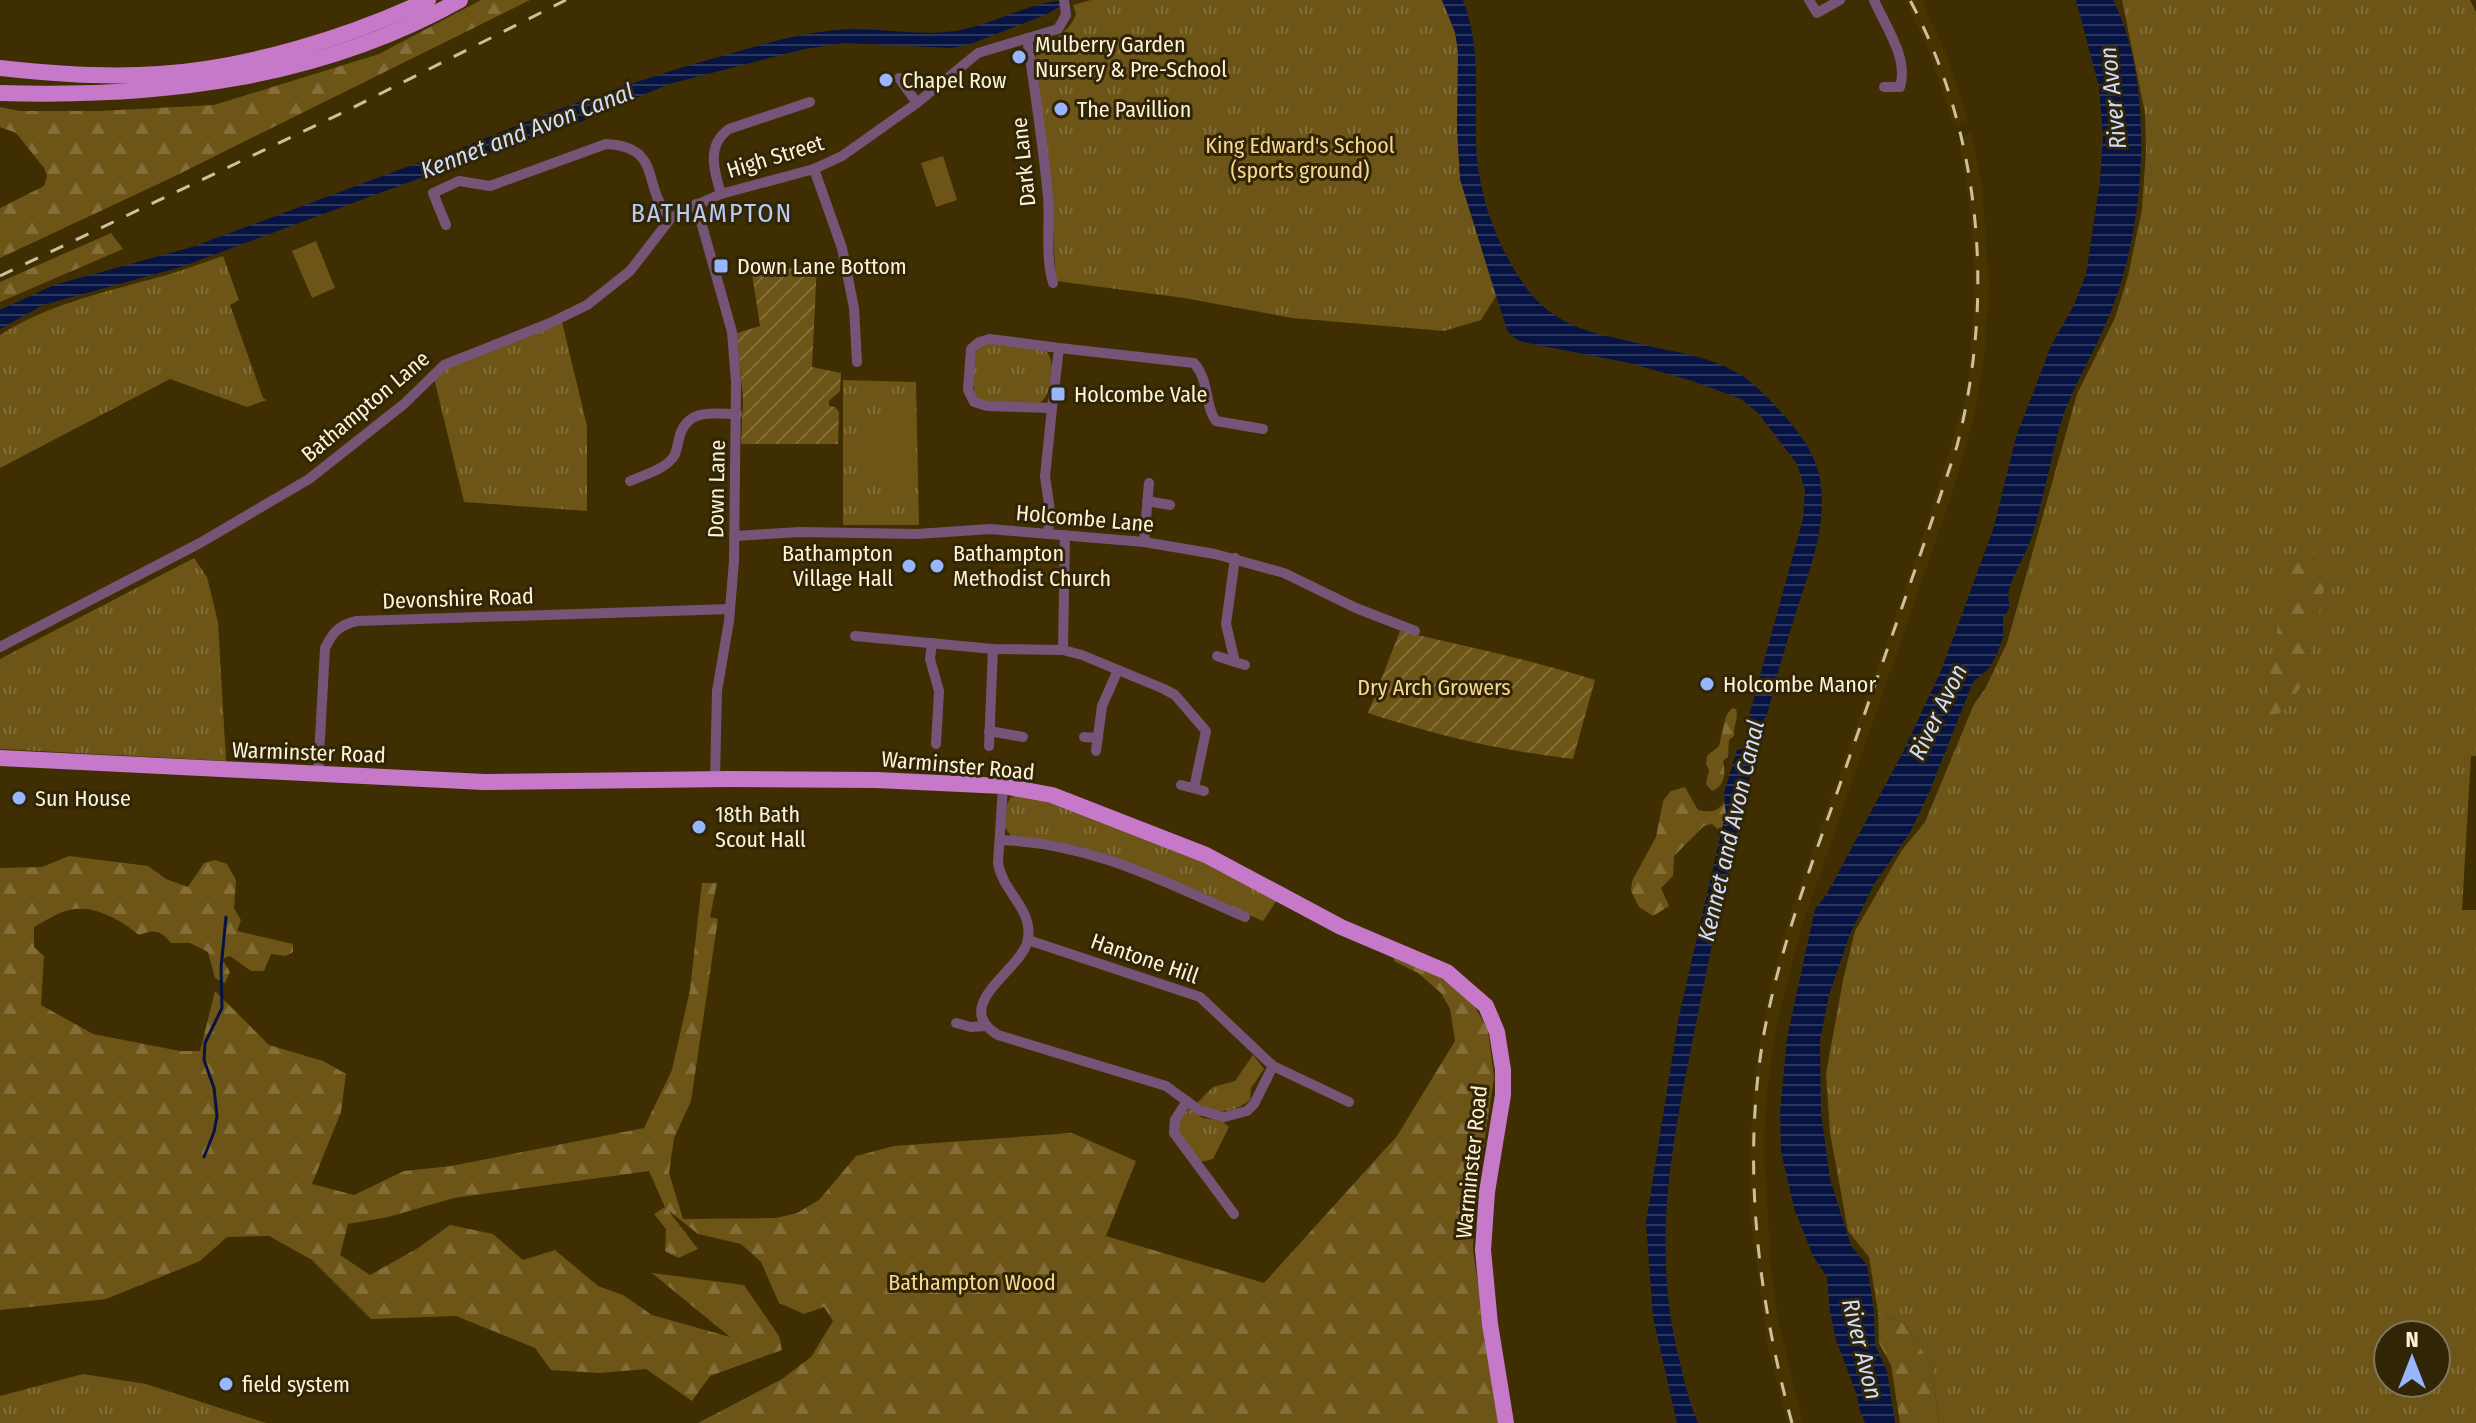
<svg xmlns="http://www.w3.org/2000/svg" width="2476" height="1423" viewBox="0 0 2476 1423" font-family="'Fira Sans Condensed',sans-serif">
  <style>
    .built { fill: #473400 }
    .grass { fill: url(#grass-tufts); fill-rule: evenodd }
    .forest { fill: url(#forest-firs) }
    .garden { fill: url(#garden-furrows) }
    .pitch { fill: #6d5518 }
    .water { fill: url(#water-rules) }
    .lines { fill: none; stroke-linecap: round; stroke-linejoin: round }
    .stream { stroke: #061343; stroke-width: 3 }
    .minor { stroke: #765477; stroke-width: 10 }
    .trunk { stroke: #c679c8; stroke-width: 16 }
    .rail { stroke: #cdbf9f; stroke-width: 3; stroke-dasharray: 14 14; stroke-linecap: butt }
    .poi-dot { fill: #97b6fd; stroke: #312508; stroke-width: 3 }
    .labels { text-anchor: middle; stroke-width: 6; stroke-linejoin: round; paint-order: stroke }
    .poi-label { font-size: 22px; fill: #fff2d6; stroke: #312508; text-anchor: start }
    .park-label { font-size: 22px; fill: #f9d991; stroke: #312508 }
    .street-label { font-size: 22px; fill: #fff2d6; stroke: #312508 }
    .water-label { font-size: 24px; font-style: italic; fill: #cfdeff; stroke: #312508 }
    .quarter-label { font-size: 26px; letter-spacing: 2px; fill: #baccf4; stroke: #312508 }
  </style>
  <defs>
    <pattern id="grass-tufts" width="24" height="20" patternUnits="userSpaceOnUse" patternTransform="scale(2)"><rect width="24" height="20" fill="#6d5518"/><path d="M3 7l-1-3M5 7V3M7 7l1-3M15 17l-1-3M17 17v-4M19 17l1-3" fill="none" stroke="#836e39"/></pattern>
    <pattern id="forest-firs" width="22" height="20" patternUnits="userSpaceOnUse" patternTransform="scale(2)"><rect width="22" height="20" fill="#6d5518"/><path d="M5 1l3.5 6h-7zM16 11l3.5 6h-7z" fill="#836e39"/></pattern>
    <pattern id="garden-furrows" width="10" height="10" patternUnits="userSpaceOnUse" patternTransform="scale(2)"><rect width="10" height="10" fill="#6d5518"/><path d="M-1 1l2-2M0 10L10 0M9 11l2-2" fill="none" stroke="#836e39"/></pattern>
    <pattern id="water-rules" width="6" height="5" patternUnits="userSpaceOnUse" patternTransform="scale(2)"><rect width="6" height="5" fill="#061343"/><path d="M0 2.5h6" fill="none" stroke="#2b365d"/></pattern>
  </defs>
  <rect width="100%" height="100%" fill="#3f2e02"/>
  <!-- built -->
  <g class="built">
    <path d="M1905 0H1922L1948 59 1968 122 1956 125 1952 120 1929 51Z"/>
    <path d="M1971 133 1982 185 1989 285 1985 351 1975 414 1953 491 1803 923 1780 1009 1772 1055 1766 1103 1764 1152 1771 1270 1778 1319 1803 1423H1787L1768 1348 1750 1216V1140L1755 1073 1772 978 1791 911 1914 563 1963 407 1969 375 1975 287 1971 216 1959 136Z"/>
    <path d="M998 546 1060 547V583H1036V568H998Z"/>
  </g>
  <!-- grass -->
  <g class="grass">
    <path d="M1442 0 1455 32 1458 51 1460 179 1496 296 1481 320 1444 331 1292 318 1184 298 1056 281 1051 200 1032 62C1043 42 1069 36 1076 14L1073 5 1091 0Z"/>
    <path d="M2122 0H2470L2476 12V756H2471L2462 910H2476V1423H1939L1932 1366 1905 1324 1878 1312 1869 1257 1848 1231 1830 1133 1826 1074 1843 980 1855 931 1902 850 1925 822 1974 704 1985 689 2007 643 2077 394 2115 318 2128 276 2142 209 2146 151 2145 113ZM2388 1335H2436V1383H2388Z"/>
    <path d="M223 256 239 300 230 305 263 398 267 400 247 407 170 379 0 468V335C47 305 98 294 152 279 176 273 199 264 223 256Z"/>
    <path d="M562 322 587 426V511L464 502 434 378 452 365Z"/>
    <path d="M990 343 1046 351C1057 362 1052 397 1038 404L987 402 977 398C970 385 971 357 980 345Z"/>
    <path d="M843 380 916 382 919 525H843Z"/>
    <path d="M194 558 207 577 218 622 226 761 0 749V659Z"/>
    <path d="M1021 795 1049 802 1218 866 1277 900 1263 921C1183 886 1101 840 1012 837L1005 828 1007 804 1011 797Z"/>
    <path d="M1253 1055 1264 1069 1251 1088 1250 1100C1233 1114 1216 1114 1197 1103L1213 1087 1235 1081Z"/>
    <path d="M1189 1109 1203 1118 1221 1120 1229 1127 1213 1159 1200 1162 1178 1131V1121Z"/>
    <path d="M83 1374 146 1384 266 1423H0V1396Z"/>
  </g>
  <!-- forest -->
  <g class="forest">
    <path d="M481 0H530L171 178 0 258V208L44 186 47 176 44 168 16 133 0 127V107L20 111H100L214 105 379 54Z"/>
    <path d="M111 233 123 249 0 302V282Z"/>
    <path d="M2311 550 2325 562 2326 580 2303 684 2285 708 2268 723 2263 722 2287 566 2300 555Z"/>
    <path d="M1732 708 1736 709C1739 719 1733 725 1734 736L1729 740 1728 757 1723 761C1726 773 1725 786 1712 791L1706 784 1709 770 1706 764 1707 756 1719 746 1726 716Z"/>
    <path d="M1685 787 1698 810C1710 812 1717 813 1724 802L1726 812 1721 832 1712 824 1704 826 1674 856 1673 876 1661 888 1669 906 1653 916 1639 907 1631 891 1632 881 1656 837 1663 801 1671 791Z"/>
    <path d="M69 856 148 866 166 879 188 887 204 863 215 860 227 864 236 880 234 908 241 920 237 931 293 944V952L286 956 271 954 264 971H251L230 956 222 959 230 972 225 983 215 978 208 952 190 943H171C160 930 155 929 139 935 121 920 93 904 69 910 57 913 45 921 34 927V947L44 956 41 1005 93 1034 180 1051H200L215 991 269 1045 323 1061 346 1074 341 1112 312 1184 354 1195 404 1171 451 1166 644 1128 672 1070 690 990 702 883H717L710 917 718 919 691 1101 674 1138 669 1173 683 1219 776 1218 797 1213 819 1200 856 1156 894 1146 1072 1133 1136 1161 1106 1236 1264 1283 1397 1136 1455 1041 1450 1009 1441 993 1418 973 1394 961V958L1438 976 1459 989 1471 1000 1488 1030 1494 1077 1474 1209 1473 1251 1500 1423H698L782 1379 811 1357 833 1321 824 1307 804 1314 779 1303 761 1262 741 1244 698 1234 668 1210 698 1249 678 1258 665 1251 666 1229 654 1214 665 1207 649 1171 454 1198 388 1217 348 1224 340 1255 370 1275 418 1248 450 1225 493 1234 523 1260 555 1250 598 1286 623 1295 652 1315 730 1337 652 1273 744 1285 779 1336 782 1350 710 1376 692 1401 646 1369 600 1373 551 1370 535 1348 456 1316 371 1319 312 1260 269 1236 227 1237 200 1261 106 1299 0 1310V868L42 867Z"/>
    <path d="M1878 1312 1905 1324 1932 1366 1939 1423H1900L1891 1365 1879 1343Z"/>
  </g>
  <!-- garden -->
  <g class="garden">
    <path d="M817 264 812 367 841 373 840 391 829 401V406L835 407 839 412 838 444H741L743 400 737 333 760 326 752 274Z"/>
    <path d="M1400 631C1466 646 1531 660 1595 680L1573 759C1503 751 1434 735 1368 713Z"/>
  </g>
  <!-- pitch -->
  <g class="pitch">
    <path d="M943 156 957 200 936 207 921 163Z"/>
    <path d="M316 241 335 288 312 298 292 251Z"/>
    <path d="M904 419 905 483 862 484 860 421Z"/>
  </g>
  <!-- water -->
  <g class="water">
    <path d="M1071 0 1045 15 968 45 951 48 845 43 805 49 669 84 580 122 472 159C453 160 440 169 423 177L181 267 43 305 0 329V310L54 285 192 247 420 162 437 158C530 119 624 83 722 56 757 46 792 35 828 31 870 25 913 37 955 31 995 25 1030 0 1071 0Z"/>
    <path d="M1442 0H1463C1481 48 1475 94 1476 143 1477 192 1498 251 1528 290 1560 331 1598 333 1645 345 1673 352 1707 356 1732 370 1752 380 1767 397 1782 413 1798 431 1814 451 1819 475 1830 524 1807 576 1793 622 1783 653 1775 684 1767 715 1757 730 1752 737 1755 756 1733 844 1714 934 1696 1023 1673 1140 1650 1241 1679 1359 1684 1380 1689 1403 1698 1423H1677L1653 1317 1646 1222 1679 1016 1726 812 1724 793 1737 750 1743 749C1749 740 1753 726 1749 716L1803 519 1805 490 1797 464 1758 413 1741 399 1693 381 1629 363 1523 342 1514 338 1507 330 1460 179 1457 129 1458 51 1455 32Z"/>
    <path d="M2076 0H2113C2156 86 2146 228 2109 316 2093 356 2069 391 2058 433 2049 468 2042 505 2031 539 2025 556 2014 572 2009 590 2006 601 2014 607 2003 617V637L1996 656 1989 668 1973 682 1928 795 1909 834 1874 884 1850 934 1829 995 1820 1040 1821 1114 1830 1179 1851 1246 1867 1265 1874 1312 1875 1345 1887 1372 1895 1423H1865L1859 1408 1857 1395 1836 1340 1830 1311 1827 1277 1813 1256 1794 1208 1781 1151 1780 1113 1787 1038 1815 909 1827 894 1903 752 1941 671 1994 527 2016 437 2051 346 2074 305 2086 274 2100 182 2103 136 2099 87Z"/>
  </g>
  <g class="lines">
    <!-- stream -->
    <path class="stream" d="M204 1157 214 1132 217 1116 214 1088 204 1060 205 1043 222 1008 221 968 226 917"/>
    <!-- minor -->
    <g class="minor">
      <path d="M1809 0 1817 13 1840 0"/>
      <path d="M1874 0C1885 26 1909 58 1900 87H1884"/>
      <path d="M1027 38C1035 91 1043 144 1048 197 1050 226 1045 255 1053 283"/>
      <path d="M899 78 917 103"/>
      <path d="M814 169 842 248 854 308 857 362"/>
      <path d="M721 194C714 171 706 145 729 129L810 102"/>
      <path d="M696 204 732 332 736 382 734 561 729 621 717 691 715 779"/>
      <path d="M446 225 433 193 459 181 490 186 606 144C665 147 640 188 671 218"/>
      <path d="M990 339 1059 348 1052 408 987 406 974 402 968 390 971 349 979 342Z"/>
      <path d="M1059 348 1194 363C1210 381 1204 405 1216 421L1263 429"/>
      <path d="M630 481C644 475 666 469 674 456 678 449 678 439 681 432 691 408 716 414 737 414"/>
      <path d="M1147 501 1170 505"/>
      <path d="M1048 534 1050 511 1045 476 1052 408"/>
      <path d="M734 536 800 532 917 534 990 529 1144 542 1215 554 1284 573 1356 608 1415 631"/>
      <path d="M1144 542 1149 483"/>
      <path d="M1235 558 1226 624 1235 662 1245 665"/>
      <path d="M855 636 993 649 1063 650 1065 535"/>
      <path d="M932 643 930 659 939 691 936 744"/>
      <path d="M0 647 200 543 309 479 404 404 444 365 550 323 587 305 630 271 671 218 685 210 721 194 814 169 842 156 917 103 978 53 1058 29 1066 15 1064 0"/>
      <path d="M1063 650 1082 655 1164 689 1175 695 1206 731 1194 788"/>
      <path d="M1217 656 1235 662"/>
      <path d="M989 731 1023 737"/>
      <path d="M1084 737 1098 738"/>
      <path d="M989 746 993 649"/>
      <path d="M1096 751 1102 706 1118 670"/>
      <path d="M318 774 325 648C333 632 339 625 357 621L730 609"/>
      <path d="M1181 785 1204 791"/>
      <path d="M1003 786 998 863C1003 894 1036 910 1027 943 1019 971 950 1006 998 1035L1166 1086 1199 1110 1224 1117 1247 1111 1254 1104 1273 1066 1200 997 1028 940"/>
      <path d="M1000 840C1092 843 1162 881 1245 917"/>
      <path d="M956 1023 971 1027 986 1026"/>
      <path d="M1273 1066 1349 1102"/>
      <path d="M1187 1101 1175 1120 1174 1133 1234 1214"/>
    </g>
    <!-- trunk -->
    <g class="trunk">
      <path d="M0 68C53 74 106 78 159 74 248 68 347 38 428 0"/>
      <path d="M0 93C159 98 319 79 460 0"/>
      <path d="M0 758 484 782 730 779 876 780 1003 786 1052 795 1206 855 1341 927 1447 972 1486 1006 1497 1032 1503 1070V1095L1487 1192 1483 1250 1490 1324 1506 1423"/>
    </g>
    <!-- rail -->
    <g class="rail">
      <path d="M0 276 346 111 566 0"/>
      <path d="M1792 1423C1758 1299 1742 1167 1763 1039 1778 954 1809 871 1838 790 1878 675 1919 561 1957 446 1995 298 1982 136 1910 0"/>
    </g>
  </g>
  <!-- markers -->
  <g class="poi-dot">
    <circle cx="1019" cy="57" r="8"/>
    <circle cx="886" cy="80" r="8"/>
    <circle cx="1061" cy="109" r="8"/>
    <rect x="713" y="258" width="16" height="16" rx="4"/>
    <rect x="1050" y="386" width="16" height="16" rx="4"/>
    <circle cx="909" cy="566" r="8"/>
    <circle cx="937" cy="566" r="8"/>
    <circle cx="1707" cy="684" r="8"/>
    <circle cx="19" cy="798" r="8"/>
    <circle cx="699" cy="827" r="8"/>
    <circle cx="226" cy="1384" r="8"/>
  </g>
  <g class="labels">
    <!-- poi labels -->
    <g class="poi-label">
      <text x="1035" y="52">Mulberry Garden<tspan x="1035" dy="25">Nursery &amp; Pre-School</tspan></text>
      <text x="902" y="88">Chapel Row</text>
      <text x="1077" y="117">The Pavillion</text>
      <text x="737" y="274">Down Lane Bottom</text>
      <text x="1074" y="402">Holcombe Vale</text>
      <text x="893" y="561" text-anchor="end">Bathampton<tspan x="893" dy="25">Village Hall</tspan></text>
      <text x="953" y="561">Bathampton<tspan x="953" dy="25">Methodist Church</tspan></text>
      <text x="1723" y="692">Holcombe Manor</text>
      <text x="35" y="806">Sun House</text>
      <text x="715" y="822">18th Bath<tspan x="715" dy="25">Scout Hall</tspan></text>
      <text x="242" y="1392">field system</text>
    </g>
    <!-- park labels -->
    <g class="park-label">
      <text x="1300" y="153">King Edward's School<tspan x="1300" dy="25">(sports ground)</tspan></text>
      <text x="1434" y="695">Dry Arch Growers</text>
      <text x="972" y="1290">Bathampton Wood</text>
    </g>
    <!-- street labels -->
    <g class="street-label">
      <text transform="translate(775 156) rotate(-17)" y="8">High Street</text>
      <text transform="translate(1023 162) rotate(-96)" y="8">Dark Lane</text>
      <text transform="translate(365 406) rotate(-40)" y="8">Bathampton Lane</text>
      <text transform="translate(716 489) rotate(-89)" y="8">Down Lane</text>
      <text transform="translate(1085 518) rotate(5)" y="8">Holcombe Lane</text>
      <text transform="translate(458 598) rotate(-2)" y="8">Devonshire Road</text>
      <text transform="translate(309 752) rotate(2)" y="8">Warminster Road</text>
      <text transform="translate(958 765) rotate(5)" y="8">Warminster Road</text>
      <text transform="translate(1145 958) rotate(19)" y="8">Hantone Hill</text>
      <text transform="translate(1471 1162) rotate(-84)" y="8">Warminster Road</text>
    </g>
    <!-- water labels -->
    <g class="water-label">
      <text transform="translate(2113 98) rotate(-96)" y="8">River Avon</text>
      <text transform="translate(527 131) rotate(-21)" y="8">Kennet and Avon Canal</text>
      <text transform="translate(1938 712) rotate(-64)" y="8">River Avon</text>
      <text transform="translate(1731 831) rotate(-77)" y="8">Kennet and Avon Canal</text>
      <text transform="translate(1862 1349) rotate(76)" y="8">River Avon</text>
    </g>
    <!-- quarter labels -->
    <g class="quarter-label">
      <text x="712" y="222">BATHAMPTON</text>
    </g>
  </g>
  <!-- north arrow -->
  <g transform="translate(2412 1359)"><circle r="38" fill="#312508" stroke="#83775a" stroke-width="2"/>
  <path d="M0-6L14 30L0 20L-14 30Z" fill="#97b6fd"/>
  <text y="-12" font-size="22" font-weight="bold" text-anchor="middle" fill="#fff2d6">N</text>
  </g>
</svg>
